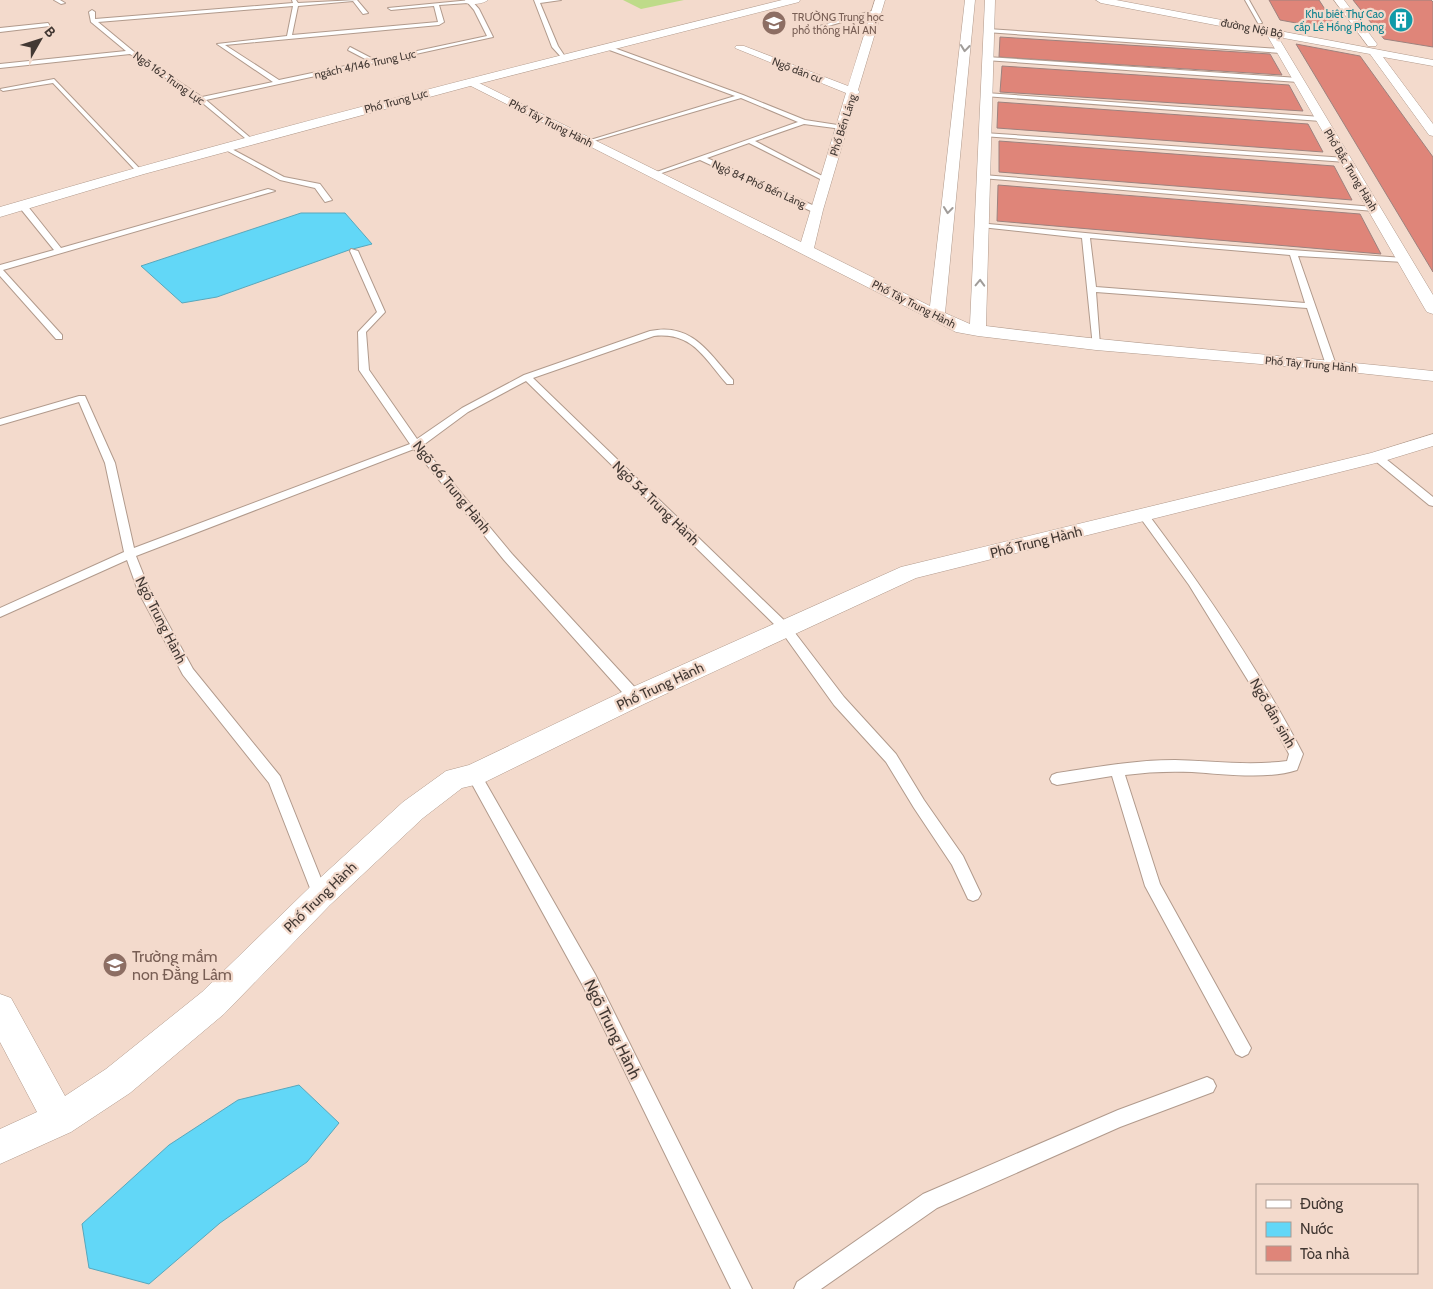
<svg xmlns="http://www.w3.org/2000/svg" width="1433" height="1289" viewBox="0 0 1433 1289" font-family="Cabin,sans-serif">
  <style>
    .green { fill: #bedb89 }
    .water { fill: #62d7f7; stroke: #58a7bc }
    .building { fill: #df8579; stroke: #9d827e }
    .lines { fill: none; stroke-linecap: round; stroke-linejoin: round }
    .lane-casing { stroke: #b19a8c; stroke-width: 2 }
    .street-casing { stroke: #b19a8c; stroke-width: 1 }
    .secondary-casing { stroke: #b19a8c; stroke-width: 1 }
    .lane { fill: #fff; fill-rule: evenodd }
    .street { fill: #fff; fill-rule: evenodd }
    .secondary { fill: #fff; fill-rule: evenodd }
    .oneway { stroke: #a09c99 }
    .labels { text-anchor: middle; stroke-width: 4.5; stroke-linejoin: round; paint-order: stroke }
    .far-culture-label { font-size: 11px; fill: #0d838f; stroke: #f3dacc; text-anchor: end }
    .far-education-label { font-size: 11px; fill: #785e54; stroke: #f3dacc; text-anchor: start }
    .far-street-label { font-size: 11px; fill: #423833; stroke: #f3dacc }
    .street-label { font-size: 14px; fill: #423833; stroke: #f3dacc }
    .near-education-label { font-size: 16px; fill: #785e54; stroke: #f3dacc; text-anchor: start }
    .near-street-label { font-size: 16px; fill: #423833; stroke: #f3dacc }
  </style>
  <rect width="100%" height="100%" fill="#f3dacc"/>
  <!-- green -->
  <path class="green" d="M623 0H684L641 9Z"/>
  <!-- water -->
  <g class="water">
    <path d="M301 213H345L372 244 349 250 217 297 182 303 141 266Z"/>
    <path d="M299 1085 339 1123 307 1162 220 1223 149 1284 89 1268 82 1224 169 1145 238 1100Z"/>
  </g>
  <!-- building -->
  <g class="building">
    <path d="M1269 0H1319L1339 31 1280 20Z"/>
    <path d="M1353 0H1431L1433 2V47L1384 39Z"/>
    <path d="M1000 37 1270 54 1282 75 999 57Z"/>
    <path d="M1296 44 1360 56 1433 157V272Z"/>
    <path d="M1002 66 1289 85 1303 111 1000 92Z"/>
    <path d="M998 102 1308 124 1323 152 997 128Z"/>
    <path d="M999 141 1334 166 1352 200 999 172Z"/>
    <path d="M998 185 1360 214 1381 254 997 221Z"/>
  </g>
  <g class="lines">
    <defs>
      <g id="lane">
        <path d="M54 0H60L65 3 61 4Z"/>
        <path d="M292 0H296L298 3 357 0 368 13 363 14 353 1 298 6 292 35 438 22 434 6 391 10 388 8 471 0 479 9 493 37 206 100 253 140 254 141 251 143 199 100 130 54 0 68V64L126 51 91 22 89 12 92 10 95 12V19L293 3ZM468 3 474 10 487 36 375 60 350 47 348 50 369 61 279 80 225 45 439 25 444 22 439 5ZM293 6 287 36 217 44 273 82 202 97 133 51 98 22Z"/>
        <path d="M534 0H561L540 3 558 46 566 58H562L552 47Z"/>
        <path d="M1245 0H1249L1262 23H1258Z"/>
        <path d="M875 10 880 11 804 33 799 32Z"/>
        <path d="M48 23 50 26 0 32V28Z"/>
        <path d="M988 29 1281 49 1284 51 1281 53 986 32Z"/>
        <path d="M606 45 743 95 805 120 844 126V128L842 129 804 124 755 141 828 179V181L826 182 749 143 707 158 819 208V212H813L700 160 656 175 651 174 798 122 741 98 587 143V141L735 96 604 48Z"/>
        <path d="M987 57 1298 78 1301 80 1298 82 985 60Z"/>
        <path d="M54 79 141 170V172H137L53 83 3 91 0 89Z"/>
        <path d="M986 93 1321 117 1324 119 1321 121 984 96Z"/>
        <path d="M984 133 1346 158 1349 160 1346 162 982 136V134Z"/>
        <path d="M224 147H228L284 177 320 184 332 200 325 202 315 188 280 180 224 149Z"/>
        <path d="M983 175 1374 207 1378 209 1374 211 981 178V176Z"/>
        <path d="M268 189 275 191 3 270 62 335V339H56L0 276V265L54 250 20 208V204H26L61 248Z"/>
        <path d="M978 223 1192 243 1404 258 1408 260 1404 262 1298 256 1336 365 1331 368 1326 365 1307 308 1096 292 1100 345 1096 348 1093 347 1082 238 981 227 977 225ZM1090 238 1290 255 1305 303 1096 287Z"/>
        <path d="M351 249 358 251 385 312 366 332 369 370 417 439 462 408 524 375 650 331C692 322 709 353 733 380V384H727C704 358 693 332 654 336L533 378 789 625 844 697 896 754 924 800 963 856 981 894 978 899 973 901 968 899 952 865 914 808 886 762 834 705 781 631 526 381 468 412 422 446 512 554 640 693 642 697 640 701H630L504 560 414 449 136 556 150 591 193 669 280 776 328 896 325 901 320 903 315 901 269 783 183 675 138 591 127 560 0 617V608L124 552 105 463 79 402 0 425V419L79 396H85L115 463 134 548 410 444 359 370 358 332 377 312 350 251Z"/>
        <path d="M1377 454 1381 455 1433 497V506L1429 505 1373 459 1372 457Z"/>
        <path d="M1144 513 1148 514C1205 590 1259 669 1303 754L1297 770C1267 780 1223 774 1192 772 1169 771 1147 772 1125 775L1160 884 1251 1048 1248 1054 1242 1057 1236 1054 1145 886 1112 776 1057 785 1052 783 1050 779 1052 775 1057 773C1096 767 1136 760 1175 760 1213 761 1249 766 1287 761L1289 754 1260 700 1189 585 1139 516Z"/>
        <path d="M474 769 479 771 595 974 752 1289H731L583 986 467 775 469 771Z"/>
        <path d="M1207 1077 1213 1080 1216 1086 1213 1092 1120 1127 937 1208 821 1289H794L797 1282 923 1194 1118 1110Z"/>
      </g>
      <g id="street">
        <path d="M465 0H488C483 4 472 5 466 3Z"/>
        <path d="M875 0H885L858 90 860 92 857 95 823 210 814 248 930 306 965 0H975L945 313 970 324 985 0H995L986 326C1135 345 1284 355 1433 371V381L1331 370 1096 350 978 336 956 332 463 82 465 80H473L801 242 846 93 735 48 736 46H744L848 86Z"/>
        <path d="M1096 0H1116L1433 60V66L1383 57 1433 124V136L1429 135 1370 54 1278 37 1433 295V314L1427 312 1425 309 1267 35 1101 3Z"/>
        <path d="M1334 0H1344L1377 44 1376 46H1368Z"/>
        <path d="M1433 434V446L1384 461 916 578 644 704 483 783 462 788 423 818 330 905 224 1014 130 1093 71 1132 0 1164V1129L37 1112 0 1042V994L11 998 65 1096 106 1069 202 992 310 887 403 802 446 771 469 765 626 690 901 567 1371 453Z"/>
      </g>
      <path id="secondary" d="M782 0H800L799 2 474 85 144 174 0 217V207C259 131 520 65 782 0Z"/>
    </defs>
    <!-- lane casing -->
    <use href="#lane" class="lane-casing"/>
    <!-- street casing -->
    <use href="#street" class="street-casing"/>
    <!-- secondary casing -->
    <use href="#secondary" class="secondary-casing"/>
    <!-- lane -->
    <use href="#lane" class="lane"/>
    <!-- street -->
    <use href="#street" class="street"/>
    <!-- secondary -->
    <use href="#secondary" class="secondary"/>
  </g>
  <!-- one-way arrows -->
  <defs><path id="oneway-chevron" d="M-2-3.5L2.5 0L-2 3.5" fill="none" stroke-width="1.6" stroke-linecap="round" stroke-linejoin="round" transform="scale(1.25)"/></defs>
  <g class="oneway">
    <use href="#oneway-chevron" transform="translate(965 48) rotate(96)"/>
    <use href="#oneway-chevron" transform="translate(948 210) rotate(96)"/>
    <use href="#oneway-chevron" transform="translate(980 283) rotate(-88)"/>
  </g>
  <!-- icons -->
  <defs>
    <symbol id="building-disc" viewBox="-11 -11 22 22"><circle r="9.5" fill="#0f9aa8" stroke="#f3dacc"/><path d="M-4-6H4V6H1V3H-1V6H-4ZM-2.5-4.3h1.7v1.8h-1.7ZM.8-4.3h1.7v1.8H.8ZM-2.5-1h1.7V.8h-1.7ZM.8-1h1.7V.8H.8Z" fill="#fff"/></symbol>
    <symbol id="school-disc" viewBox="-11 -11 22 22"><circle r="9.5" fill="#8d6e63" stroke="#f3dacc"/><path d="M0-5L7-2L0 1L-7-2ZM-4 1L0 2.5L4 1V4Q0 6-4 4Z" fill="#fff"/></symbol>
  </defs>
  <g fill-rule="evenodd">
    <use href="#building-disc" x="1387" y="6" width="28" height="28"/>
    <use href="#school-disc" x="760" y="9" width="28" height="28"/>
    <use href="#school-disc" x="101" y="951" width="28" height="28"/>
  </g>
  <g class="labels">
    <!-- far-culture labels -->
    <g class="far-culture-label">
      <text x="1384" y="18">Khu biệt Thự Cao<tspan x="1384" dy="13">cấp Lê Hồng Phong</tspan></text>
    </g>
    <!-- far-education labels -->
    <g class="far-education-label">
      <text x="792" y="21">TRƯỜNG Trung học<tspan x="792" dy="13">phổ thông HẢI AN</tspan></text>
    </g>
    <!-- far-street labels -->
    <g class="far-street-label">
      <text transform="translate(1252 28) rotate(11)" y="4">đường Nội Bộ</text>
      <text transform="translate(365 64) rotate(-12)" y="4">ngách 4/146 Trung Lực</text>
      <text transform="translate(797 70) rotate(21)" y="4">Ngõ dân cư</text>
      <text transform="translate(169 78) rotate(35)" y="4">Ngõ 162 Trung Lực</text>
      <text transform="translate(396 101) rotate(-15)" y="4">Phố Trung Lực</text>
      <text transform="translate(551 123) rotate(27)" y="4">Phố Tây Trung Hành</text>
      <text transform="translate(843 125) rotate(-72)" y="4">Phố Bến Láng</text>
      <text transform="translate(1351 170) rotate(59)" y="4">Phố Bắc Trung Hành</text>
      <text transform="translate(759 184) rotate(24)" y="4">Ngộ 84 Phố Bến Lảng</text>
      <text transform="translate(914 304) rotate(27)" y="4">Phố Tây Trung Hành</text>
      <text transform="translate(1311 364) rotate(5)" y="4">Phố Tây Trung Hành</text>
    </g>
    <!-- street labels -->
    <g class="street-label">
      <text transform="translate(452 487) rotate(51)" y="5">Ngõ 66 Trung Hành</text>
      <text transform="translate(656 503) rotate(44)" y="5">Ngõ 54 Trung Hành</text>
      <text transform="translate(1036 542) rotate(-14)" y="5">Phố Trung Hành</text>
      <text transform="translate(161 620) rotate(63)" y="5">Ngõ Trung Hành</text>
      <text transform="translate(660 686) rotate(-25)" y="5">Phố Trung Hành</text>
      <text transform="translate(1273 713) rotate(60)" y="5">Ngõ dân sinh</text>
      <text transform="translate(320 897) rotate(-44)" y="5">Phố Trung Hành</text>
    </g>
    <!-- near-education labels -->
    <g class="near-education-label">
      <text x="132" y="962">Trường mầm<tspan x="132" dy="18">non Đằng Lâm</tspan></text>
    </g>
    <!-- near-street labels -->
    <g class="near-street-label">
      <text transform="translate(613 1029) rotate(64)" y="6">Ngõ Trung Hành</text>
    </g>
  </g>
  <!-- legend -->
  <rect x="1256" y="1184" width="162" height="90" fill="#f3dacc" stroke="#ac998f"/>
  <rect x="1266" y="1200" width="25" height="8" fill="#ffffff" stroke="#ac998f"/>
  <text x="1300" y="1209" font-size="15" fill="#423833">Đường</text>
  <rect x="1266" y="1222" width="25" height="15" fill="#62d7f7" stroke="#ac998f"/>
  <text x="1300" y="1234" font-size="15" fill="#423833">Nước</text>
  <rect x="1266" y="1246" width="25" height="15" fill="#df8579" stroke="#ac998f"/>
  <text x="1300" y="1259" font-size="15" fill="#423833">Tòa nhà</text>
  <!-- north arrow -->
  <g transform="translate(40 40) rotate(51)" stroke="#f3dacc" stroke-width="4" paint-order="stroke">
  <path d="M0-4L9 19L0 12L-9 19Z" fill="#423833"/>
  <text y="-8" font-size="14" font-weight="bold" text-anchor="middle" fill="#423833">B</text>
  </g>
</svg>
